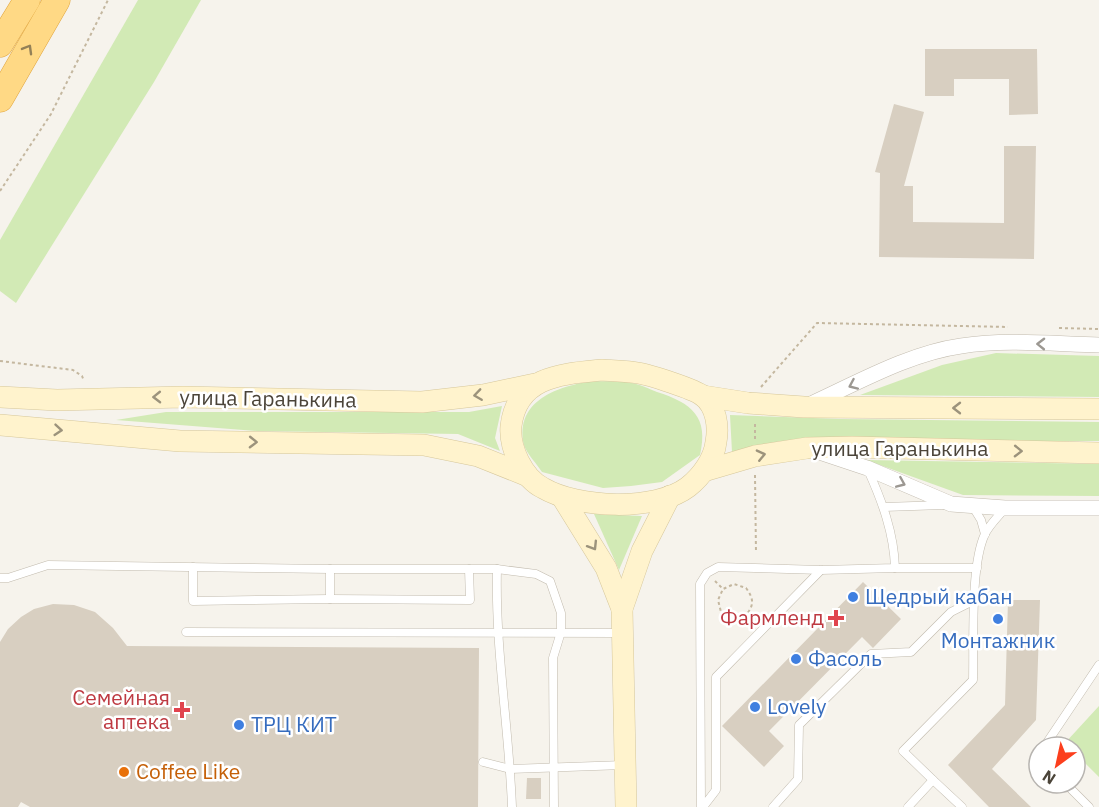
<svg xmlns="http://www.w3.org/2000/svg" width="1099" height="807" viewBox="0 0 1099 807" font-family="'IBM Plex Sans',sans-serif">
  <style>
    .green { fill: #d2eab5 }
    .building { fill: #d8cfc1 }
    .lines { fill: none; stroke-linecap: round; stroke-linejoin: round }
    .service-casing { stroke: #c2bbae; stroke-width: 9 }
    .minor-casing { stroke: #c2bbae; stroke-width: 16 }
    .secondary-casing { stroke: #d6c79b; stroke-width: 22 }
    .trunk-casing { stroke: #e0a43c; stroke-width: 27 }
    .path { stroke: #c4b79f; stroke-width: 2; stroke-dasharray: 3 3; stroke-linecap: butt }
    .service { stroke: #fff; stroke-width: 8 }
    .minor { stroke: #fff; stroke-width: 15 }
    .secondary { stroke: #fff3cd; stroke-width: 21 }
    .trunk { stroke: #ffd985; stroke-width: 26 }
    .oneway { stroke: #938057 }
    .oneway2 { stroke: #9c9892 }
    .oneway3 { stroke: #9c937c }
    .shop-dot { fill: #3f7fe0; stroke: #fff; stroke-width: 2 }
    .health-dot { fill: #e0444e; stroke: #fff; stroke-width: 2 }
    .food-dot { fill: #e8710a; stroke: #fff; stroke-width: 2 }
    .labels { text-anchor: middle; stroke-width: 5; stroke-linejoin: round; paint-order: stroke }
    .street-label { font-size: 21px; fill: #4b4439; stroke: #fff }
    .shop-label { font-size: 21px; fill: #366cbe; stroke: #fff; text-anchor: start }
    .health-label { font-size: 21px; fill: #be3a42; stroke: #fff; text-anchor: end }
    .food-label { font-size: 21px; fill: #c56008; stroke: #fff; text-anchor: start }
  </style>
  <rect width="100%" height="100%" fill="#f6f3ec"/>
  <!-- green -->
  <g class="green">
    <path d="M138 0H201L154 82 16 303 0 291V240Z"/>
    <path d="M996 353 1099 356V397L860 395 942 365Z"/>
    <path d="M593 381C605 382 619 380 631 383 640 384 649 389 657 392 692 403 709 417 700 455L662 482 631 486 603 488 542 472C537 464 527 454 524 445 514 400 559 386 593 381Z"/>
    <path d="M502 406 495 438 500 451 458 434 257 431 116 420 166 412H469Z"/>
    <path d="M730 415 841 419 1099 422V441H781L732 452Z"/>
    <path d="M866 460 1099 464V496L963 495Z"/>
    <path d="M594 514 642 516 619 570Z"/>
    <path d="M1099 706V777L1075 753V747H1069L1065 743Z"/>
  </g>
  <!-- building -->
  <g class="building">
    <path d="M925 49H1037L1038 114 1009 115V79H954V96H925Z"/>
    <path d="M894 104 924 112 904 186H913V222L1004 223V146H1036L1034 259 879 257 880 173 875 172Z"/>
    <path d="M863 582 901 619 873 648 862 637 769 731 784 746 764 767 722 726Z"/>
    <path d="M1008 600H1040L1036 720 992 769 1031 807H989L948 765 1005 705Z"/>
    <path d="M53 604 74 605 95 612 113 628 127 646 479 648 478 807H30L21 802 18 807H0V642L8 629 21 617 34 609Z"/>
    <path d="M527 778H541V799H526Z"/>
  </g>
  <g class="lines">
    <defs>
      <g id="service">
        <path d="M884 507 943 505"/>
        <path d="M973 507 981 520 985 534"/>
        <path d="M193 567V601L330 599 470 600 469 569"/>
        <path d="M895 568H977"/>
        <path d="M330 569V599"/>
        <path d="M497 569 536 574 550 581 561 613V632L553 658 554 807"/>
        <path d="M0 578H8L48 565 330 569H497C495 648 509 728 512 807"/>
        <path d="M186 632 621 633"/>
        <path d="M1044 747 1099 665"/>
        <path d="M1039 755V758"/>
        <path d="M483 762 510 769 624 765"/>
        <path d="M933 780 903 751 973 680C974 643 970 565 985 534 989 525 999 516 1005 508"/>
        <path d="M1065 783 1089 807"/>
        <path d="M701 807 700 584 707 573 718 567 821 570 895 568C894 533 882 501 868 470"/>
        <path d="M703 807 716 790V677L821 570"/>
        <path d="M773 807 798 779 799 725 871 654 911 652 951 612 975 600"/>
        <path d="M908 807 933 780 962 807"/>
      </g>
      <g id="minor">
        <path d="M811 404C857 383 910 353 961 346 1006 339 1054 344 1099 345"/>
        <path d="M819 452 867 468 951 504 1005 508H1099"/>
      </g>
      <g id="secondary">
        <path d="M602 370C614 371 627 371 638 373 650 375 694 389 703 396 716 406 719 426 716 442 714 459 702 476 688 487 655 512 577 508 543 488 523 478 509 448 511 426 517 376 562 374 602 370Z"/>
        <path d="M703 396 748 403 804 407 1099 409"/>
        <path d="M0 397 57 400 183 397 422 402 483 395 535 384"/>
        <path d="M0 425 180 441 424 445 478 456 528 476"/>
        <path d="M704 471 755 456 807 448 852 447 1099 453"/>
        <path d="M562 497 606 568 622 609"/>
        <path d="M626 807 622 609 642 551 670 496"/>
      </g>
      <g id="trunk">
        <path d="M0 44 27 0"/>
        <path d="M0 99 57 0"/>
      </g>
    </defs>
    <!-- service casing -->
    <use href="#service" class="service-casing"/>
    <!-- minor casing -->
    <use href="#minor" class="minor-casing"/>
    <!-- secondary casing -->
    <use href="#secondary" class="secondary-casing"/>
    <!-- trunk casing -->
    <use href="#trunk" class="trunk-casing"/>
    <!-- path -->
    <g class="path">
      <path d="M0 191 51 114 108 0"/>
      <path d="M1059 328 1099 329"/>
      <path d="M0 361 73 370 82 376 84 381"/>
      <path d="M761 387 817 323 1008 327"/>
      <path d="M755 439V421"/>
      <path d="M755 475 756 553"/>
      <path d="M715 581 723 589 734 584 746 588C755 600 754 607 743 618L731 619 721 612 718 600 723 589"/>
    </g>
    <!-- service -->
    <use href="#service" class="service"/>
    <!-- minor -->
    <use href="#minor" class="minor"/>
    <!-- secondary -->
    <use href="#secondary" class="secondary"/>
    <!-- trunk -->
    <use href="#trunk" class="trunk"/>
  </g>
  <!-- one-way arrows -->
  <defs><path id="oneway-chevron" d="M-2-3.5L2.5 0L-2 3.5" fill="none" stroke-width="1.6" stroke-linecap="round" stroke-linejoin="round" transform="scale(1.5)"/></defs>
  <use class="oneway" href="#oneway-chevron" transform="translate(28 49) rotate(-60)"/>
  <g class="oneway2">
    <use href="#oneway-chevron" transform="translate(1041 344) rotate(-179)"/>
    <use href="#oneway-chevron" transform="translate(853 385) rotate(156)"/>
    <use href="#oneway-chevron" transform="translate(901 483) rotate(23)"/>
  </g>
  <g class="oneway3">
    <use href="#oneway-chevron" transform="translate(478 395) rotate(172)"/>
    <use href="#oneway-chevron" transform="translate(157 397) rotate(179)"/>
    <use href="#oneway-chevron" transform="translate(957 408) rotate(-180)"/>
    <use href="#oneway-chevron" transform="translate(58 430) rotate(5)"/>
    <use href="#oneway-chevron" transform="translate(253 442) rotate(1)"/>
    <use href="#oneway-chevron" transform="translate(1018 451) rotate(1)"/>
    <use href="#oneway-chevron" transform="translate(761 455) rotate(-13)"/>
    <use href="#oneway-chevron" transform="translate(593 546) rotate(58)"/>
  </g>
  <!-- markers -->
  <g class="shop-dot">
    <circle cx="853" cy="597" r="6"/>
    <circle cx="998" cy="619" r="6"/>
    <circle cx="796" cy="659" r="6"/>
    <circle cx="755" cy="707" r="6"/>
    <circle cx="239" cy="725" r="6"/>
  </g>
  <g class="health-dot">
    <path d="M833 609h6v6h6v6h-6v6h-6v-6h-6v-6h6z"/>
    <path d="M179 701h6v6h6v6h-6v6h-6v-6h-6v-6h6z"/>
  </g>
  <circle class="food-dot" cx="124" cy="772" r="6"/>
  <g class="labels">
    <!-- street labels -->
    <g class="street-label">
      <text transform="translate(268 399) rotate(1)" y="7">улица Гаранькина</text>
      <text x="900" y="456">улица Гаранькина</text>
    </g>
    <!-- shop labels -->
    <g class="shop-label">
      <text x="865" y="604">Щедрый кабан</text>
      <text x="998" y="648" text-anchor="middle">Монтажник</text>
      <text x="808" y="666">Фасоль</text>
      <text x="767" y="714">Lovely</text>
      <text x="251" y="732">ТРЦ КИТ</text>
    </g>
    <!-- health labels -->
    <g class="health-label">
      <text x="824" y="625">Фармленд</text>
      <text x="170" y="705">Семейная<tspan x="170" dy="24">аптека</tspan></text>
    </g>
    <!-- food labels -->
    <g class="food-label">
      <text x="136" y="779">Coffee Like</text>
    </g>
  </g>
  <!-- north arrow -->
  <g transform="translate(1057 765) rotate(213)"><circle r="28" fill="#ffffff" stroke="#b7b4b0" stroke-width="1.5"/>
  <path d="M0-4.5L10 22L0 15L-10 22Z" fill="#fc3f1d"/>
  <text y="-9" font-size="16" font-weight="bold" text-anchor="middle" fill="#4b4439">N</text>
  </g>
</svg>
